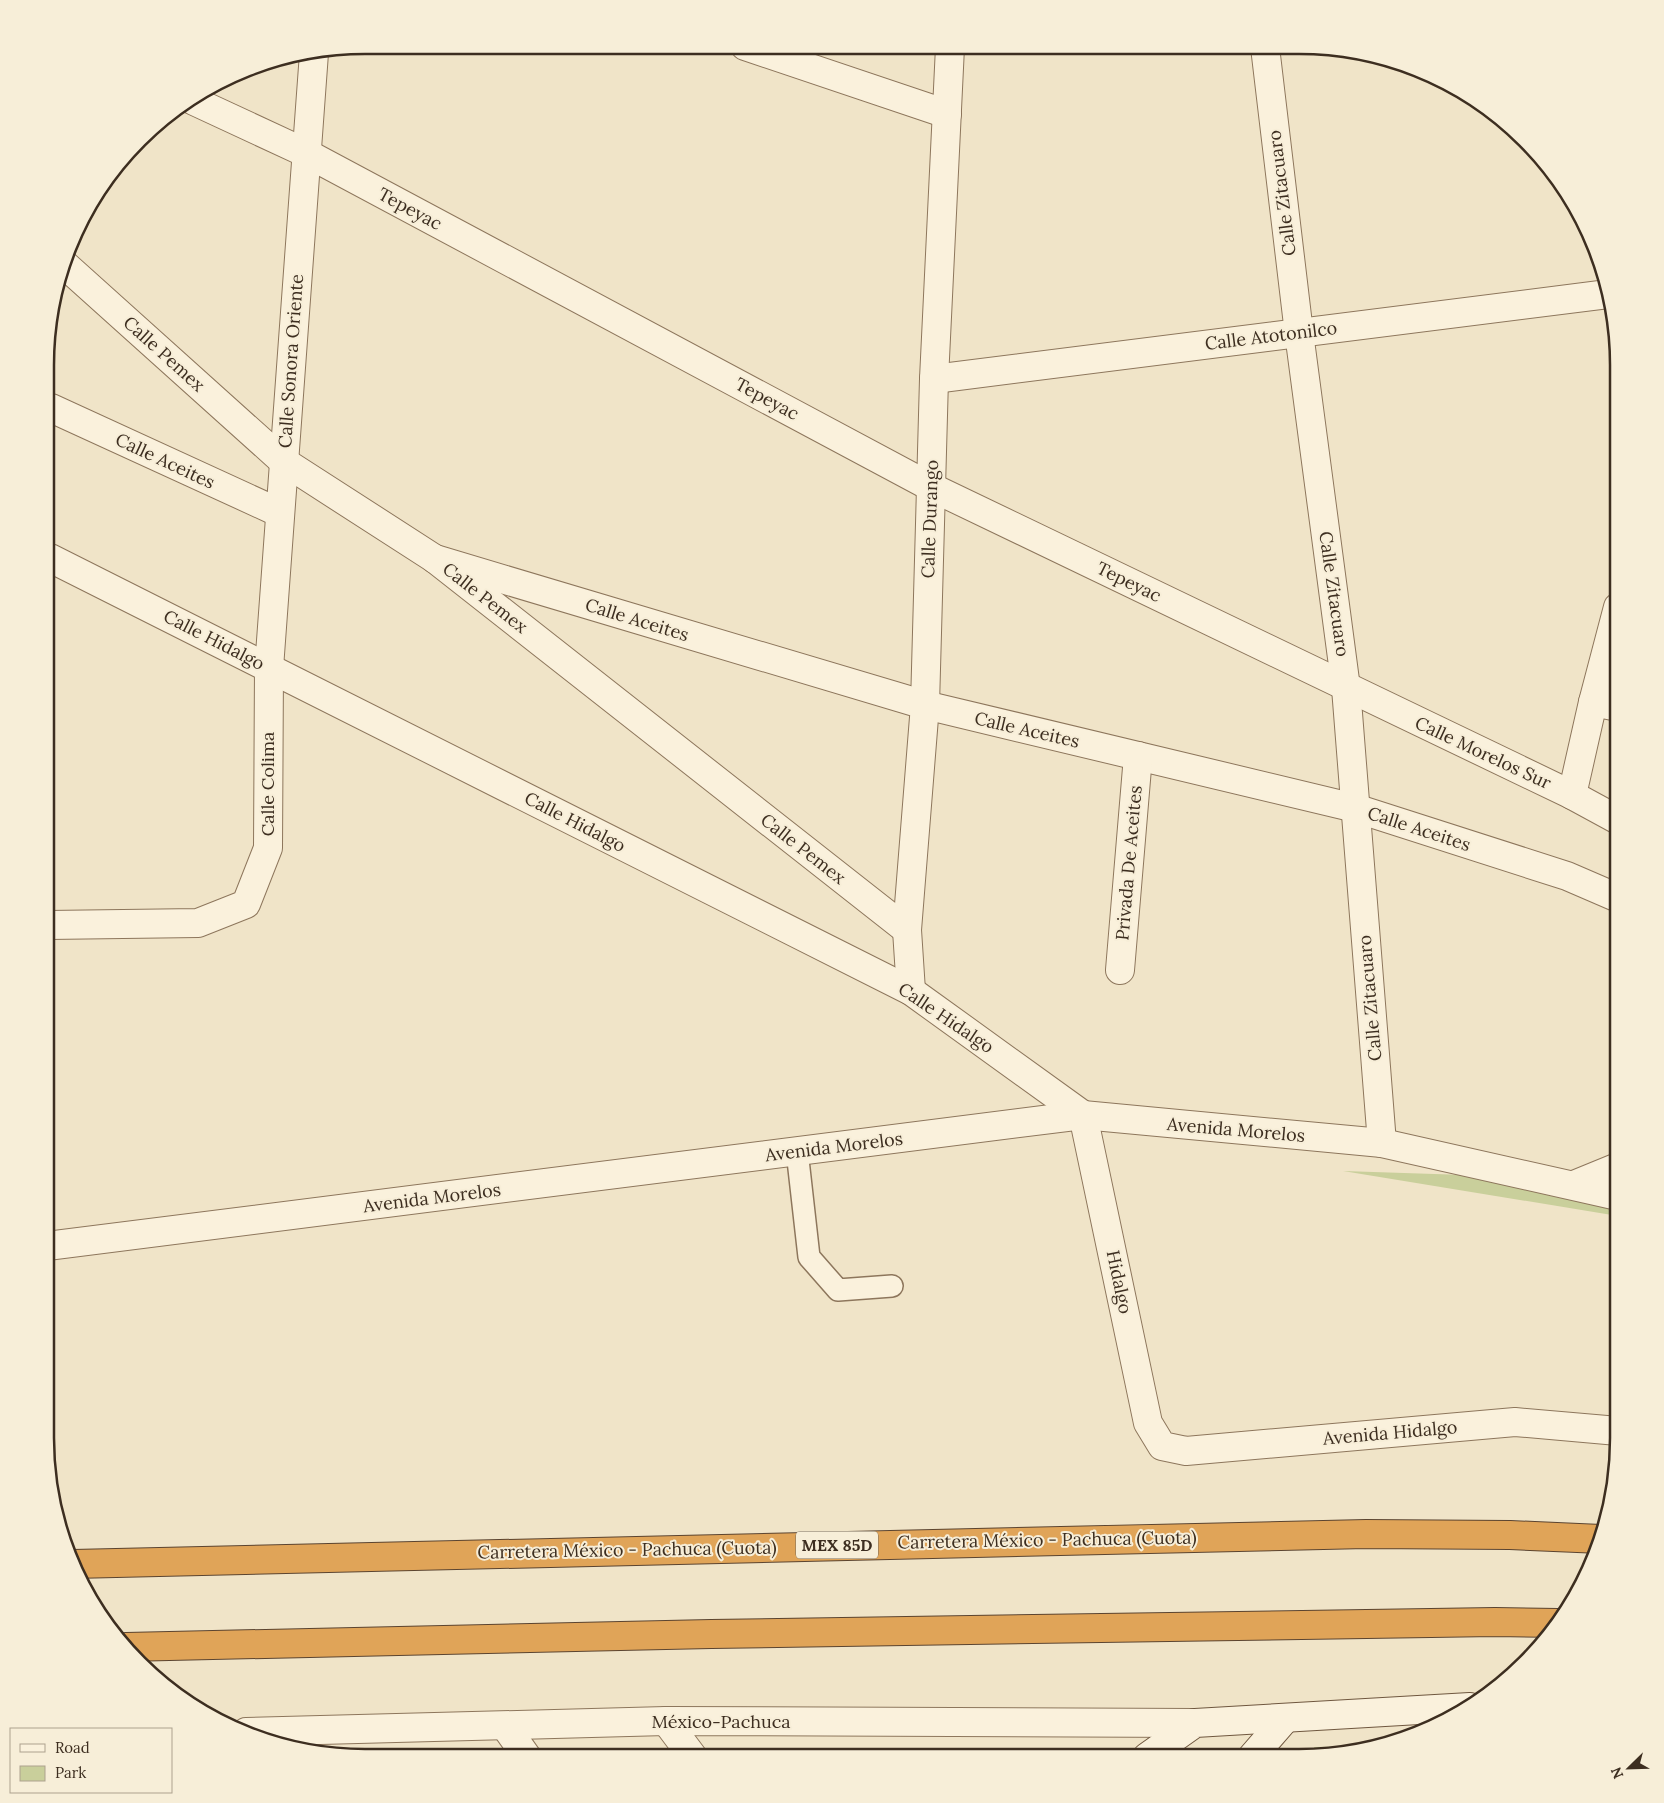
<svg xmlns="http://www.w3.org/2000/svg" width="1664" height="1803" viewBox="0 0 1664 1803" font-family="Lora,serif">
  <style>
    .green { fill: #c9cf9b }
    .lines { fill: none; stroke-linecap: round; stroke-linejoin: round }
    .lane-casing { stroke: #8d765c; stroke-width: 24 }
    .street-casing { stroke: #8d765c; stroke-width: 30 }
    .secondary-casing { stroke: #6f573f; stroke-width: 30 }
    .highway-casing { stroke: #5b4430; stroke-width: 30 }
    .lane { stroke: #faf1dc; stroke-width: 21 }
    .street { stroke: #faf1dc; stroke-width: 28 }
    .secondary { stroke: #faf1dc; stroke-width: 28 }
    .highway { stroke: #e0a458; stroke-width: 28 }
    .labels { text-anchor: middle; stroke-width: 4; stroke-linejoin: round; paint-order: stroke }
    .shield { fill: #f7eed8; stroke: #756857; stroke-width: 1 }
    .shield-label { font-size: 16px; font-weight: bold; fill: #3d2e20 }
    .street-label { font-size: 18px; fill: #3d2e20; stroke: #f7eed8 }
    .rim { fill: none; stroke: #3d2e20; stroke-width: 2.5 }
  </style>
  <rect width="100%" height="100%" fill="#f0e4c8"/>
  <!-- green -->
  <g class="green">
    <path d="M1343 1171 1618 1180V1216Z"/>
    <path d="M1377 1746 1320 1757H1315L1314 1747Z"/>
  </g>
  <g class="lines">
    <defs>
      <path id="lane" d="M797 1151 809 1257 838 1290 892 1286"/>
      <g id="street">
        <path d="M745 46 947 114"/>
        <path d="M1265 47 1299 333 1346 688 1382 1143"/>
        <path d="M194 101 306 153 931 487 1572 795 1618 820"/>
        <path d="M65 265 283 461 435 559 907 930"/>
        <path d="M934 379 1608 294"/>
        <path d="M51 408 280 513"/>
        <path d="M50 558 911 991 1083 1115"/>
        <path d="M435 559 925 705 1355 808 1567 876 1618 898"/>
        <path d="M1593 702 1618 707"/>
        <path d="M1572 795 1593 702 1618 607"/>
        <path d="M48 925 198 923 246 904 268 848 269 668 314 53"/>
        <path d="M1120 970 1138 756"/>
        <path d="M911 991 907 930 925 705 934 379 950 47"/>
        <path d="M1083 1115 1148 1423 1162 1446 1186 1451 1515 1422 1618 1431"/>
        <path d="M1574 1185 1618 1167"/>
        <path d="M47 1246 1083 1115 1382 1143 1618 1196"/>
        <path d="M666 1721 693 1757"/>
        <path d="M505 1726 527 1757"/>
        <path d="M246 1732 666 1721 1195 1723"/>
      </g>
      <g id="secondary">
        <path d="M1147 1757 1195 1723 1470 1707"/>
        <path d="M1252 1757 1285 1719"/>
      </g>
      <g id="highway">
        <path d="M73 1564 1366 1534 1510 1535 1601 1539"/>
        <path d="M126 1647 711 1634 1495 1622 1558 1623"/>
      </g>
    </defs>
    <!-- lane casing -->
    <use href="#lane" class="lane-casing"/>
    <!-- street casing -->
    <use href="#street" class="street-casing"/>
    <!-- secondary casing -->
    <use href="#secondary" class="secondary-casing"/>
    <!-- highway casing -->
    <use href="#highway" class="highway-casing"/>
    <!-- lane -->
    <use href="#lane" class="lane"/>
    <!-- street -->
    <use href="#street" class="street"/>
    <!-- secondary -->
    <use href="#secondary" class="secondary"/>
    <!-- highway -->
    <use href="#highway" class="highway"/>
  </g>
  <g class="labels">
    <!-- shield labels -->
    <rect class="shield" x="796" y="1531.5" width="82" height="27" rx="4"/>
    <g class="shield-label">
      <text x="837" y="1551">MEX 85D</text>
    </g>
    <!-- street labels -->
    <g class="street-label">
      <text transform="translate(1282 193) rotate(-97)" y="6">Calle Zitacuaro</text>
      <text transform="translate(410 209) rotate(28)" y="6">Tepeyac</text>
      <text transform="translate(1271 336) rotate(-7)" y="6">Calle Atotonilco</text>
      <text transform="translate(164 354) rotate(42)" y="6">Calle Pemex</text>
      <text transform="translate(291 361) rotate(-86)" y="6">Calle Sonora Oriente</text>
      <text transform="translate(767 399) rotate(28)" y="6">Tepeyac</text>
      <text transform="translate(165 461) rotate(25)" y="6">Calle Aceites</text>
      <text transform="translate(930 519) rotate(-88)" y="6">Calle Durango</text>
      <text transform="translate(1129 582) rotate(26)" y="6">Tepeyac</text>
      <text transform="translate(1334 594) rotate(82)" y="6">Calle Zitacuaro</text>
      <text transform="translate(485 598) rotate(38)" y="6">Calle Pemex</text>
      <text transform="translate(637 620) rotate(17)" y="6">Calle Aceites</text>
      <text transform="translate(214 640) rotate(27)" y="6">Calle Hidalgo</text>
      <text transform="translate(1027 730) rotate(13)" y="6">Calle Aceites</text>
      <text transform="translate(1483 753) rotate(25)" y="6">Calle Morelos Sur</text>
      <text transform="translate(268 784) rotate(-90)" y="6">Calle Colima</text>
      <text transform="translate(575 822) rotate(27)" y="6">Calle Hidalgo</text>
      <text transform="translate(1419 829) rotate(18)" y="6">Calle Aceites</text>
      <text transform="translate(803 849) rotate(38)" y="6">Calle Pemex</text>
      <text transform="translate(1129 863) rotate(-85)" y="6">Privada De Aceites</text>
      <text transform="translate(1370 998) rotate(-95)" y="6">Calle Zitacuaro</text>
      <text transform="translate(946 1018) rotate(34)" y="6">Calle Hidalgo</text>
      <text transform="translate(1236 1130) rotate(5)" y="6">Avenida Morelos</text>
      <text transform="translate(834 1147) rotate(-7)" y="6">Avenida Morelos</text>
      <text transform="translate(432 1198) rotate(-7)" y="6">Avenida Morelos</text>
      <text transform="translate(1119 1282) rotate(78)" y="6">Hidalgo</text>
      <text transform="translate(1390 1433) rotate(-5)" y="6">Avenida Hidalgo</text>
      <text transform="translate(1047 1540) rotate(-1)" y="6">Carretera México - Pachuca (Cuota)</text>
      <text transform="translate(627 1550) rotate(-1)" y="6">Carretera México - Pachuca (Cuota)</text>
      <text x="721" y="1728">México-Pachuca</text>
    </g>
  </g>
  <!-- crop -->
  <path d="M0 0H1664V1803H0ZM365 54H1299A311 311 0 0 1 1610 365V1438A311 311 0 0 1 1299 1749H365A311 311 0 0 1 54 1438V365A311 311 0 0 1 365 54Z" fill="#f7eed8" fill-rule="evenodd"/>
  <path class="rim" d="M365 54H1299A311 311 0 0 1 1610 365V1438A311 311 0 0 1 1299 1749H365A311 311 0 0 1 54 1438V365A311 311 0 0 1 365 54Z"/>
  <!-- legend -->
  <rect x="10" y="1728" width="162" height="65" fill="#f7eed8" stroke="#ada18e"/>
  <rect x="20" y="1744" width="25" height="8" fill="#faf1dc" stroke="#ada18e"/>
  <text x="55" y="1753" font-size="15" fill="#3d2e20">Road</text>
  <rect x="20" y="1766" width="25" height="15" fill="#c9cf9b" stroke="#ada18e"/>
  <text x="55" y="1778" font-size="15" fill="#3d2e20">Park</text>
  <!-- north arrow -->
  <g transform="translate(1629 1768) rotate(247)" stroke="#f7eed8" stroke-width="4" paint-order="stroke">
  <path d="M0-4L9 19L0 12L-9 19Z" fill="#3d2e20"/>
  <text y="-8" font-size="14" font-weight="bold" text-anchor="middle" fill="#3d2e20">N</text>
  </g>
</svg>
